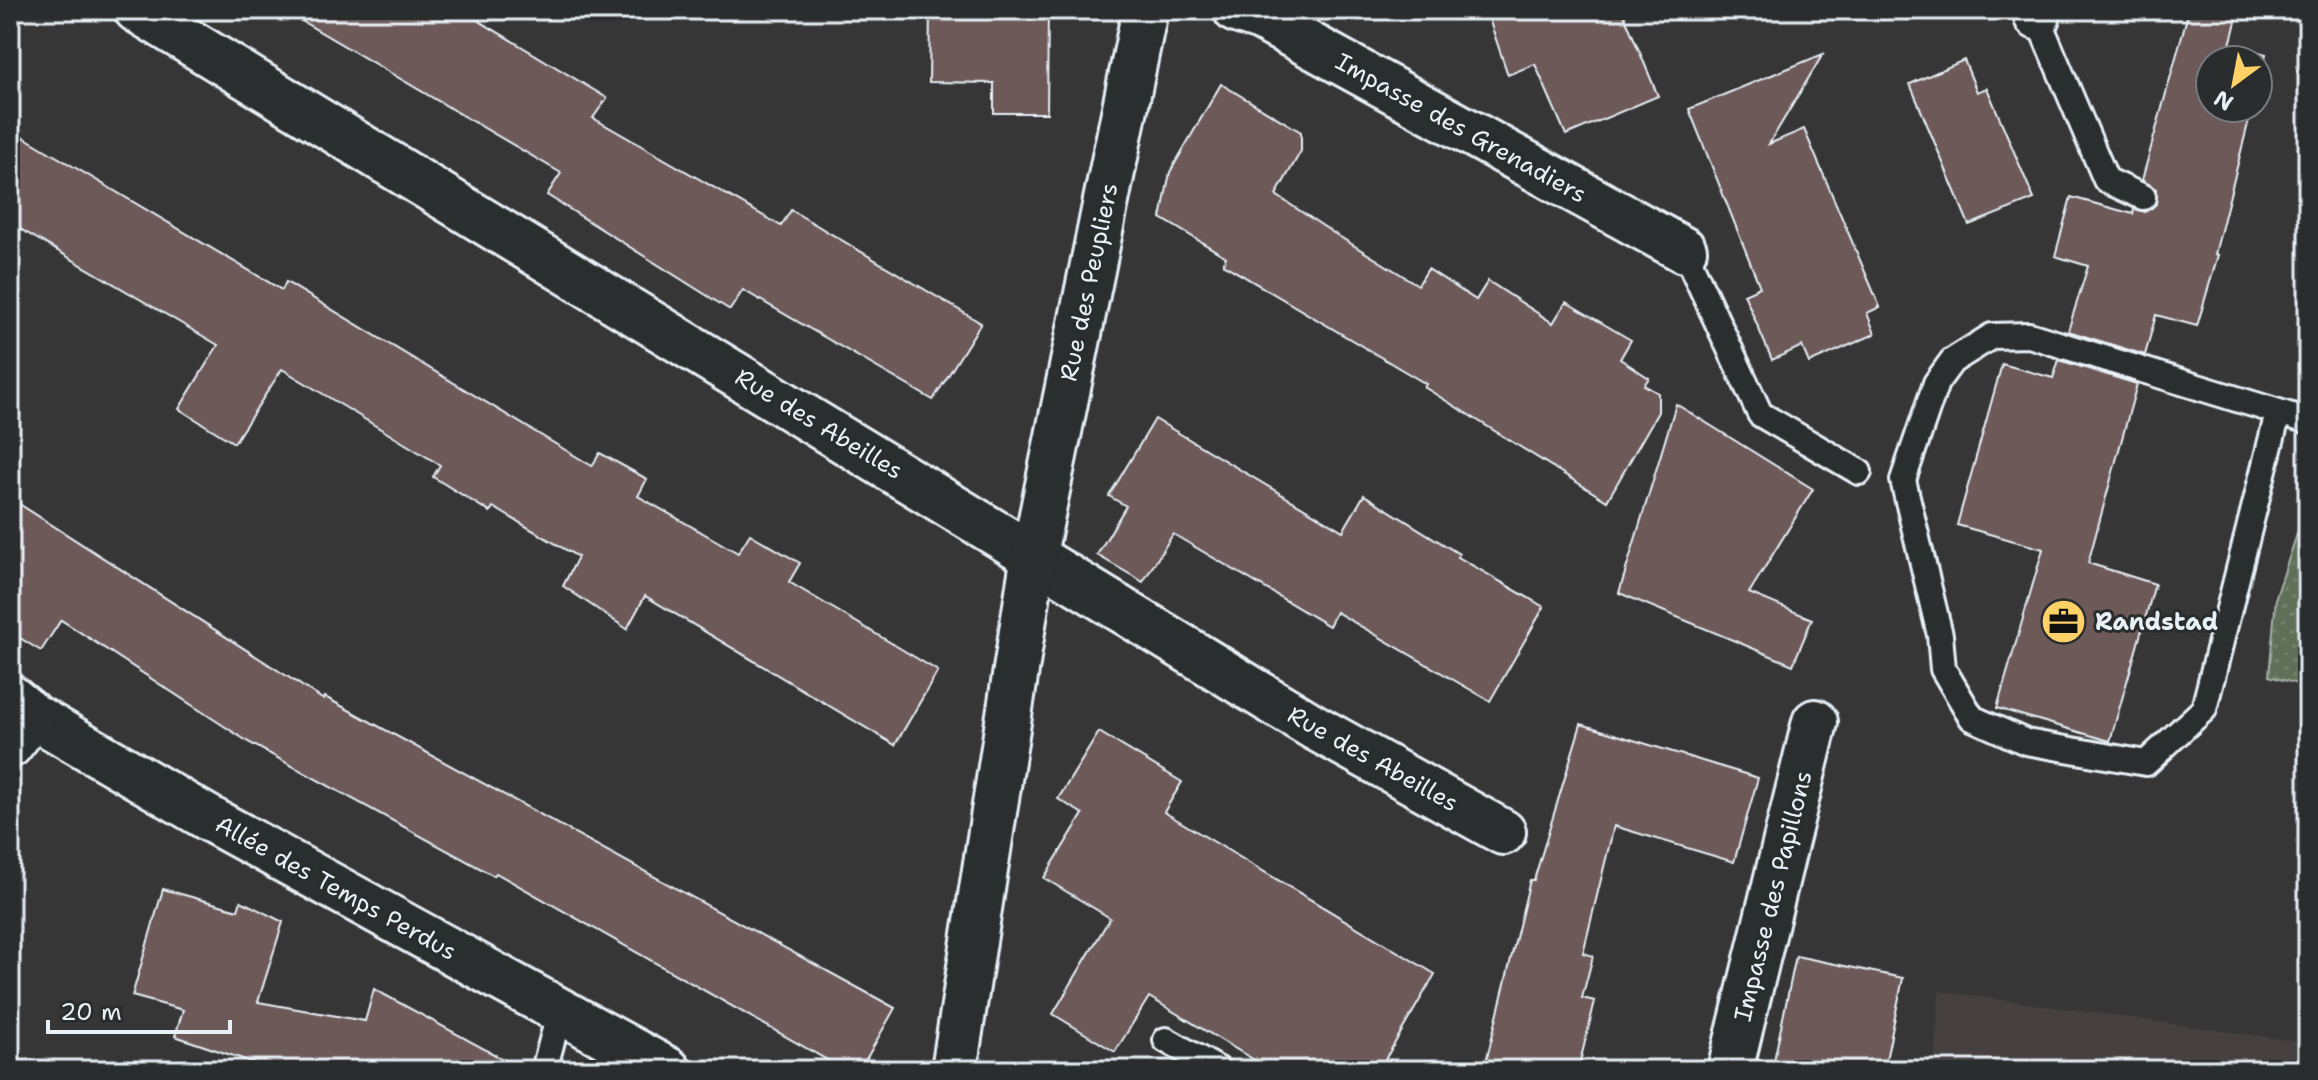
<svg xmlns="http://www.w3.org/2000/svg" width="2318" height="1080" viewBox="0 0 2318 1080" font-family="'Shantell Sans',sans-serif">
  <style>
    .built { fill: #474141 }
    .green { fill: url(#green-dots); stroke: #a4b0a8; stroke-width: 2 }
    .building { fill: #6d5a59; stroke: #e8f1f8; stroke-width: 2 }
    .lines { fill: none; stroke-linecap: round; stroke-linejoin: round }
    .service-casing { stroke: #e8f1f8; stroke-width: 30 }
    .minor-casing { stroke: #e8f1f8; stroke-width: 50 }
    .service { stroke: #2a2d2e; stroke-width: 24 }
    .minor { stroke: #2a2d2e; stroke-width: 44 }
    .labels { text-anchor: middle; stroke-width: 6; stroke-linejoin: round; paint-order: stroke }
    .street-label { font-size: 24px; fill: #e8f1f8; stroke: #2a2d2e }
    .poi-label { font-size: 24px; font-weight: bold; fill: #e8f1f8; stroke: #2a2d2e; text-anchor: start }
  </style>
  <defs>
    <pattern id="green-dots" width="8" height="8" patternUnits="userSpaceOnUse" patternTransform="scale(2)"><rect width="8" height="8" fill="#607059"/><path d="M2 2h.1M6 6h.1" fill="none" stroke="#778572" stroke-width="1.8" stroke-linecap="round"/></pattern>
  </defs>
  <rect width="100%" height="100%" fill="#373637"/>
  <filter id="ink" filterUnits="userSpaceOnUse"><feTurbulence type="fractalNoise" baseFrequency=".0125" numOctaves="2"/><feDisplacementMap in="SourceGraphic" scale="16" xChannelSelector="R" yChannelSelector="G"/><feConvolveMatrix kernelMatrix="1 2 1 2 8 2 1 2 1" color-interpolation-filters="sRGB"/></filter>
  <g filter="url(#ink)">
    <!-- built -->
    <path class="built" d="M1939 991 2308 1043V1070H1934Z"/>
    <!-- green -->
    <path class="green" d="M2308 510V687L2269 676 2276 597 2302 519Z"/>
    <!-- building -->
    <g class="building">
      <path d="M283 10H461L607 98 593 118 781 226 791 210 981 323 933 400 743 290 730 310 547 195 561 173Z"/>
      <path d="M930 10H1048L1047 113H994V83L929 82Z"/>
      <path d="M1486 10H1622L1658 96 1566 135 1535 64 1508 75Z"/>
      <path d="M2189 10H2239L2230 45 2266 54 2258 86V60H2210V108H2252L2215 254 2218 255 2197 326 2156 315 2145 355 2068 331 2088 266 2055 256 2071 197 2133 214 2134 209 2145 212 2156 204V189L2142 180Z"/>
      <path d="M1823 54 1769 144 1804 129 1880 307 1867 313 1875 334 1809 363 1802 346 1772 360 1744 294 1760 287 1689 109Z"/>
      <path d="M1964 60 1977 92 1987 88 2034 199 1969 225 1910 84Z"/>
      <path d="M1221 84 1301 132V151L1276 195 1332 232 1418 285 1428 269 1476 300 1488 281 1553 323 1566 302 1631 340 1620 359 1649 378 1644 385 1658 393V412L1607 501 1424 387 1426 384 1223 264 1226 257 1161 218 1170 172Z"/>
      <path d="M10 129 282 290 286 282 592 466 600 453 647 479 638 496 738 553 750 534 800 563 789 582 938 671 895 745 645 596 627 629 563 586 578 557 493 507 490 512 433 477 440 465 282 369 234 443 179 409 218 345 10 223Z"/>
      <path d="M2059 360 2137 384 2088 563 2155 584 2110 741 1997 708 2043 549 1957 525 2002 364 2053 378Z"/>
      <path d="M1676 404 1813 489 1749 593 1812 619 1793 665 1619 593Z"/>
      <path d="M1155 419 1343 531 1364 495 1459 554 1458 557 1544 607 1490 701 1336 612 1329 626 1173 534 1143 582 1097 555 1126 506 1109 496Z"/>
      <path d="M10 498 324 700 325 697 895 1008 860 1070H845L496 873 494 876 250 743 61 620 41 651 10 632Z"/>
      <path d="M1581 724 1758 778 1734 862 1614 826 1583 953 1593 956 1582 998 1595 1001 1578 1070H1484L1530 880H1534Z"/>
      <path d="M1099 732 1182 782 1164 812 1435 974 1379 1070H1271L1149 997 1115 1052 1053 1014 1110 918 1044 878 1083 814 1058 799Z"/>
      <path d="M163 889 238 910 241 901 283 922 258 1002 365 1021 374 989 523 1070H275L175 1036 183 1010 132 996Z"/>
      <path d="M1796 956 1903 978 1884 1070H1772Z"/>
    </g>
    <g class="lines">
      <defs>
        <g id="service">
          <path d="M2037 17 2106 180 2143 197"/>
          <path d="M1684 250 1760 414 1859 472"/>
          <path d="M2278 413 2204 709 2146 763 2026 742 1972 718 1943 669 1940 635 1903 480 1936 383 1952 361 1992 336 2029 335 2308 421"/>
          <path d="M1166 1040 1219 1070"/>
          <path d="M544 1070 560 1011"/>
        </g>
        <g id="minor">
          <path d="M137 10 1314 727 1503 832"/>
          <path d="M1236 10 1261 18 1684 250"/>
          <path d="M2037 17 2039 10"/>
          <path d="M10 697 33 716 215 822 668 1070"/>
          <path d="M10 745 33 716"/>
          <path d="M954 1070 1034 554 1145 10"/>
          <path d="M1730 1070 1815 722"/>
        </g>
      </defs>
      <!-- service casing -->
      <use href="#service" class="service-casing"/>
      <!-- minor casing -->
      <use href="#minor" class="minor-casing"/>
      <!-- service -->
      <use href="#service" class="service"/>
      <!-- minor -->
      <use href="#minor" class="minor"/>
    </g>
  </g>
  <!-- icons -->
  <defs>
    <symbol id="office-disc" viewBox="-11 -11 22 22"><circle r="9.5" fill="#ffd166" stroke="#2a2d2e"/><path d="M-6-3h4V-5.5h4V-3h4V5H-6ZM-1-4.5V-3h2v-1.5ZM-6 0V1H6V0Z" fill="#111"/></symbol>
  </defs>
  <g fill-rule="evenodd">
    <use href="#office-disc" x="2038" y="596" width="51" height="51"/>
  </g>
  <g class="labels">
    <!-- street labels -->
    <g class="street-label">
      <text transform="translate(1461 128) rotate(29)" y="8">Impasse des Grenadiers</text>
      <text transform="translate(1089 282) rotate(-78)" y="8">Rue des Peupliers</text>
      <text transform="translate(819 424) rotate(31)" y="8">Rue des Abeilles</text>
      <text transform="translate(1373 759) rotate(29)" y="8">Rue des Abeilles</text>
      <text transform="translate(336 888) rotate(29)" y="8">Allée des Temps Perdus</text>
      <text transform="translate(1773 896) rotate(-76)" y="8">Impasse des Papillons</text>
    </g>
    <!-- poi labels -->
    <g class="poi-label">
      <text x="2095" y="630">Randstad</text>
    </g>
  </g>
  <!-- margin -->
  <rect width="2318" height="1080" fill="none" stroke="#2a2d2e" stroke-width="40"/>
  <rect x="20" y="20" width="2278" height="1040" fill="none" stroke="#e8f1f8" stroke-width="3" filter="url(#ink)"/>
  <!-- north arrow -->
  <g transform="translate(2234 84) rotate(212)"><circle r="38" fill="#2a2d2e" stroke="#767b7f" stroke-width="2"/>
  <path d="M0-6L14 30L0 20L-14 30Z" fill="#ffd166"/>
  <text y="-12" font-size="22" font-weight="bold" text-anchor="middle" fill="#e8f1f8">N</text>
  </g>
  <!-- scale -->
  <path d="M48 1020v12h182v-12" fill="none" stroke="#e8f1f8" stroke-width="4"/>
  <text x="60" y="1020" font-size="24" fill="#e8f1f8" stroke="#2a2d2e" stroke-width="6" paint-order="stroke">20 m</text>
</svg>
